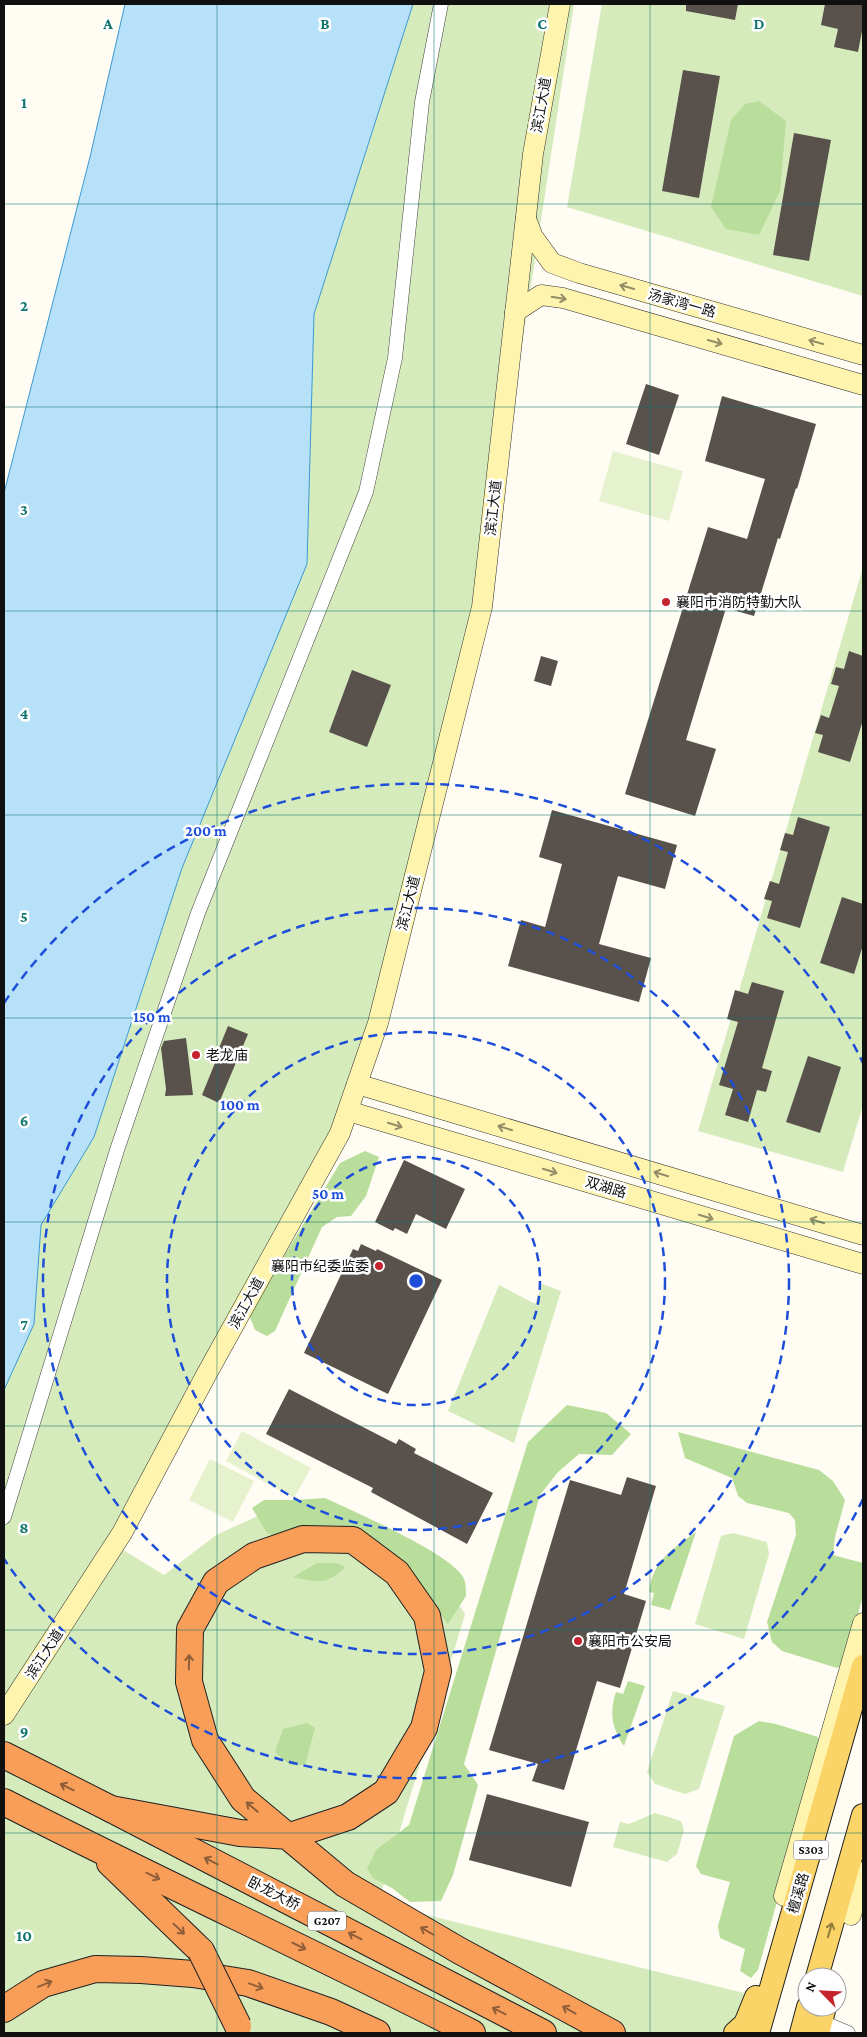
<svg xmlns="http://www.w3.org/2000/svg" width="867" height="2037" viewBox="0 0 867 2037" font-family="'Crimson Pro','Noto Sans SC',serif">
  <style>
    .green { fill: #d5ebbb }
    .forest { fill: #b9dd9a }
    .pitch { fill: #e6f2cd }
    .water { fill: #b6e1f8; stroke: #3b98d1 }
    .building { fill: #59514c }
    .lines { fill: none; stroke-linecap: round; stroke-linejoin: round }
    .street-casing { stroke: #434343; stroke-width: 15 }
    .secondary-casing { stroke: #323232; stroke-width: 21 }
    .primary-casing { stroke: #212121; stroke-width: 24 }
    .highway-casing { stroke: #212121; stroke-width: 28 }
    .street { stroke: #fff; stroke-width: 14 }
    .secondary { stroke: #fff4ae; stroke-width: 20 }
    .primary { stroke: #fbd467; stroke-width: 22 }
    .highway { stroke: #f89e59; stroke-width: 26 }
    .highway-bridge-casing { stroke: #212121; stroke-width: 28; stroke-linecap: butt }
    .highway-bridge { stroke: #f89e59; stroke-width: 26 }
    .oneway { stroke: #938d67 }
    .oneway2 { stroke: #905e38 }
    .oneway3 { stroke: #917c40 }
    .grid { fill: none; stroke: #0f766e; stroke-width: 1; stroke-opacity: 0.55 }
    .ring { fill: none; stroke: #1d4ed8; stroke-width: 2.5; stroke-dasharray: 9 6 }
    .poi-dot { fill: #c5232e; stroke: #fff; stroke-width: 2 }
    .labels { text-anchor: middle; stroke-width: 5; stroke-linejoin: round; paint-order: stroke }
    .shield { fill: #fff; stroke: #585858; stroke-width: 1 }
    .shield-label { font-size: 12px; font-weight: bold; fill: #101010 }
    .street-label { font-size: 14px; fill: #101010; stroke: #fff }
    .poi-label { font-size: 14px; fill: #101010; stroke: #fff; text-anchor: start }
    .grid-label { font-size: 16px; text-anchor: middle; font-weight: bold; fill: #0f766e; stroke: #fff; stroke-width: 5; stroke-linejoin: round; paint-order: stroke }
    .centre { fill: #1d4ed8; stroke: #fff; stroke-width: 2.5 }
    .ring-label { font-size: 15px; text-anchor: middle; font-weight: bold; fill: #1d4ed8; stroke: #fff; stroke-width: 5; stroke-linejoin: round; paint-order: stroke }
  </style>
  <rect width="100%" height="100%" fill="#fffcf3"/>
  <!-- green -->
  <g class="green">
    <path d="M413 4H574L482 607 348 1111 115 1545 164 1575 216 1535 269 1511 345 1507 428 1560 465 1614 378 1903 756 1996 735 2033H4V1390L34 1324 41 1225 94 1137 182 868 307 564 314 314Z"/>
    <path d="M602 4H863V296L567 207Z"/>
    <path d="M863 567V1105L843 1172 698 1131Z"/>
    <path d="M542 1284 561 1291 514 1443 448 1411 499 1285 535 1304Z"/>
    <path d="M733 1533 767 1542 769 1554 744 1639 695 1624 721 1536Z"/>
    <path d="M673 1691 725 1706 699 1789 685 1794 655 1784 647 1772Z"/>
    <path d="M655 1813 681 1821 684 1830 677 1854 667 1862 613 1847 620 1822 629 1824Z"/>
  </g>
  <!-- forest -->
  <g class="forest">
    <path d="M759 101 786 121 780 191 759 235 726 229 711 207 731 120 745 104Z"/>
    <path d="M365 1151 379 1157 366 1196 351 1216 337 1217 322 1227 275 1331 267 1336 255 1330 250 1317 259 1298 340 1163Z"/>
    <path d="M567 1405 606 1413 631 1434 612 1455 579 1454 558 1472 540 1495 464 1764 478 1785 453 1875 441 1901 410 1902 392 1888 373 1878 367 1869 376 1850 409 1825 528 1442Z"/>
    <path d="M678 1432 819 1470 833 1481 845 1500 835 1537 833 1555 863 1563V1596L844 1664 837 1668 782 1651 772 1642 767 1622 796 1535 795 1520 789 1513 747 1503 738 1496 732 1478 685 1458Z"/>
    <path d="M325 1498C353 1511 451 1554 463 1577 466 1582 466 1590 466 1596L448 1624 428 1598 376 1542 337 1525 304 1528 279 1537 267 1533 252 1508 264 1500H296Z"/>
    <path d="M696 1532 670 1610 651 1605 654 1593 649 1592C652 1562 673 1548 696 1532Z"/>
    <path d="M317 1563H337L345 1567C327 1586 317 1582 293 1577Z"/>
    <path d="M628 1681 645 1686 624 1746C612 1728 609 1713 616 1692L623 1694Z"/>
    <path d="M759 1721 776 1724 818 1737 820 1747 758 1970 751 1978 740 1971 745 1949 720 1938 718 1926 730 1882 701 1874 696 1866 734 1736Z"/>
    <path d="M307 1723 315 1728 305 1765H290L275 1752 283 1729Z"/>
  </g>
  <!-- pitch -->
  <g class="pitch">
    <path d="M613 451 683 471 669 521 599 501Z"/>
    <path d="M242 1431 311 1468 294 1498 226 1461Z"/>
    <path d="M210 1459 254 1481 233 1522 189 1500Z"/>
  </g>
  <!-- water -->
  <path class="water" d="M125 4H413L314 314 307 564 182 868 94 1137 41 1225 34 1324 4 1390V493L90 157Z"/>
  <!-- building -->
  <g class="building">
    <path d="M686 4H738L735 20 686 11Z"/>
    <path d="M825 4H863V26L858 52 834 47 838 29 821 25Z"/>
    <path d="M683 70 720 76 699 198 662 191Z"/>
    <path d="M794 133 831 140 809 261 773 255Z"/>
    <path d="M646 384 679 395 659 455 626 444Z"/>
    <path d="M722 396 816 424 797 489 796 488 780 539 778 538 754 616 726 608 686 740 716 749 695 816 625 794 708 527 747 539 765 479 705 461Z"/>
    <path d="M849 651 863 656V720L850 762 818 752 823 735 815 733 821 715 829 718 839 686 831 684 836 667 844 669Z"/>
    <path d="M541 656 558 661 551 686 534 681Z"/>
    <path d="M352 670 391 685 367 747 329 732Z"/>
    <path d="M552 810 677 845 665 889 618 876 599 944 651 958 639 1002 508 966 521 920 545 927 562 864 539 857Z"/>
    <path d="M798 817 830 827 800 928 767 918 772 901 764 899 770 881 779 884 788 852 780 850 785 833 793 835Z"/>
    <path d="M842 897 863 904V945L854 974 820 963Z"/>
    <path d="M752 982 784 991 762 1068 772 1071 766 1092 757 1090 748 1122 725 1115 733 1089 719 1085 738 1022 727 1019 735 990 748 994Z"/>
    <path d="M228 1026 248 1034 219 1103 202 1095 221 1048H219Z"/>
    <path d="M186 1038 193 1095 165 1096 166 1089 161 1048 164 1041Z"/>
    <path d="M808 1056 841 1067 820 1133 786 1122Z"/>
    <path d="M404 1160 465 1189 446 1229 416 1214 407 1234 395 1228 393 1231 375 1222Z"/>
    <path d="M361 1244 376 1251 377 1249 442 1280 388 1394 304 1353 353 1249 358 1251Z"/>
    <path d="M289 1389 396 1444 399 1439 416 1449 414 1453 493 1493 467 1544 371 1492 373 1488 266 1434Z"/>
    <path d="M627 1477 656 1486 624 1594 646 1601 620 1688 597 1681 564 1790 532 1781 538 1764 489 1750 570 1480 621 1495Z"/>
    <path d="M487 1794 589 1822 571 1887 469 1860Z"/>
  </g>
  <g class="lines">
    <defs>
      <g id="street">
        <path d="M4 1517 117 1150 198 913 366 492 395 358 422 102 441 4"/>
        <path d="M815 2019 848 2033"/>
      </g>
      <g id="secondary">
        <path d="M526 219 533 237 552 263 579 273 863 355"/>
        <path d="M515 312 541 295 563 298 863 385"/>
        <path d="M357 1084 863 1235"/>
        <path d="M348 1111 863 1264"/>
        <path d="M4 1715 122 1533 205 1377 340 1133 378 1023 482 607 533 154 560 4"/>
        <path d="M784 1896 863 1623"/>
        <path d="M851 1915 863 1872"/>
      </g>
      <g id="primary">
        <path d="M817 1977 863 1815"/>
        <path d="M735 2033 745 2024 756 1997"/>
        <path d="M758 2033 863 1666"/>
        <path d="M801 2033 808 2007"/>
        <path d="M818 2033 825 2007"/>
      </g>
      <g id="highway">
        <path d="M4 1755 111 1809 543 2033"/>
        <path d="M4 1802C159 1881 317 1954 472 2033"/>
        <path d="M111 1809 240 1833 290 1836 348 1817 386 1792 424 1728 438 1671 427 1616 397 1573 353 1540 303 1539 254 1556 216 1582 190 1629 189 1682 205 1740 243 1799 345 1884 460 1951 612 2033"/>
        <path d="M110 1863 201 1951"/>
        <path d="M4 2009 43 1984 95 1969 141 1970 193 1974 248 1983 331 2012 377 2033"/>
      </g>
    </defs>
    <!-- street casing -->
    <use href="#street" class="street-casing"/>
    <!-- secondary casing -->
    <use href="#secondary" class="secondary-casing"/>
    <!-- primary casing -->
    <use href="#primary" class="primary-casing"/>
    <!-- highway casing -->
    <use href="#highway" class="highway-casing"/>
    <!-- street -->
    <use href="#street" class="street"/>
    <!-- secondary -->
    <use href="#secondary" class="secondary"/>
    <!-- primary -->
    <use href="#primary" class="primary"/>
    <!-- highway -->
    <use href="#highway" class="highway"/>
    <defs>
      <path id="highway-bridge" d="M201 1951 238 2026"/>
    </defs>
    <!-- highway-bridge casing -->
    <use href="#highway-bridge" class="highway-bridge-casing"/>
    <!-- highway-bridge -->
    <use href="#highway-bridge" class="highway-bridge"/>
  </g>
  <!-- one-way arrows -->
  <defs><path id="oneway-shaft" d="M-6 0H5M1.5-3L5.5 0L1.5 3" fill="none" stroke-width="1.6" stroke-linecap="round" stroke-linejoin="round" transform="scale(1.25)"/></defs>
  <g class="oneway">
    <use href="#oneway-shaft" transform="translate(627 287) rotate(-164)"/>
    <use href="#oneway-shaft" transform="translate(559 298) rotate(9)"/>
    <use href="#oneway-shaft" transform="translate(715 342) rotate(16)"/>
    <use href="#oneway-shaft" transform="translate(816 342) rotate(-164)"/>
    <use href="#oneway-shaft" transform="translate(395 1125) rotate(17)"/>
    <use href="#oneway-shaft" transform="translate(505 1128) rotate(-163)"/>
    <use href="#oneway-shaft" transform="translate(550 1171) rotate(17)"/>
    <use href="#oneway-shaft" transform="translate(661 1174) rotate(-163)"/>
    <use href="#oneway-shaft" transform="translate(706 1217) rotate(17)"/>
    <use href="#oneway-shaft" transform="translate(817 1221) rotate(-163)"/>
  </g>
  <g class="oneway2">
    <use href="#oneway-shaft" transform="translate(189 1662) rotate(-89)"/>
    <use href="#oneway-shaft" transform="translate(67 1787) rotate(-154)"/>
    <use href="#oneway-shaft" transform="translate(252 1807) rotate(-140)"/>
    <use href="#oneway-shaft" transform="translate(211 1861) rotate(-153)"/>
    <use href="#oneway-shaft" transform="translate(153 1876) rotate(26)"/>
    <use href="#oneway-shaft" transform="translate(179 1929) rotate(44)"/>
    <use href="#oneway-shaft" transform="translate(427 1931) rotate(-150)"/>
    <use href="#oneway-shaft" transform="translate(355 1936) rotate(-153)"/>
    <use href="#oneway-shaft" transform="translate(299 1946) rotate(26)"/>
    <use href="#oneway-shaft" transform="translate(45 1984) rotate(-22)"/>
    <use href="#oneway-shaft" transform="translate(256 1986) rotate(20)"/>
    <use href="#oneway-shaft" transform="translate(569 2010) rotate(-151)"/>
    <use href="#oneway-shaft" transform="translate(499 2011) rotate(-153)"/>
  </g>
  <use class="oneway3" href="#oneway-shaft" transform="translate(830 1930) rotate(-74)"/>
  <!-- grid -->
  <path class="grid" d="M217 4V2033M434 4V2033M650 4V2033M4 204H863M4 407H863M4 611H863M4 815H863M4 1018H863M4 1222H863M4 1426H863M4 1630H863M4 1833H863"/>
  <!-- distance rings -->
  <g class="ring">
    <circle cx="416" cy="1281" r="124"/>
    <circle cx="416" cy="1281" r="249"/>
    <circle cx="416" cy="1281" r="373"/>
    <path d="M863 1499A497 497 0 0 1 4 1559M4 1003A497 497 0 0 1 863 1063"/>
  </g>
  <!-- markers -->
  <g class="poi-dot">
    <circle cx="666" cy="602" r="5"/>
    <circle cx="196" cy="1055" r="5"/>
    <circle cx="379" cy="1266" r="5"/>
    <circle cx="578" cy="1641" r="5"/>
  </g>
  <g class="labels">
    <!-- shield labels -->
    <g class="shield">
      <rect x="793.5" y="1840.5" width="35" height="19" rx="4"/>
      <rect x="308" y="1911.5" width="38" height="19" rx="4"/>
    </g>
    <g class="shield-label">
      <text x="811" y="1854">S303</text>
      <text x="327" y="1925">G207</text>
    </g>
    <!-- street labels -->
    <g class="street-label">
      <text transform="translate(541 105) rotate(-80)" y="5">滨江大道</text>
      <text transform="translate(682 303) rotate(16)" y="5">汤家湾一路</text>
      <text transform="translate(493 508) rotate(-84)" y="5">滨江大道</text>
      <text transform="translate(408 903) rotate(-76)" y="5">滨江大道</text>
      <text transform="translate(606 1187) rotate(17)" y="5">双湖路</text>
      <text transform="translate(246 1303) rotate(-61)" y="5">滨江大道</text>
      <text transform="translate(44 1654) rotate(-57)" y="5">滨江大道</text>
      <text transform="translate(274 1893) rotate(27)" y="5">卧龙大桥</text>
      <text transform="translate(798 1893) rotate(-74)" y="5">檀溪路</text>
    </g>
    <!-- poi labels -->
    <g class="poi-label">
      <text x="676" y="607">襄阳市消防特勤大队</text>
      <text x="206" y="1060">老龙庙</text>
      <text x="369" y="1271" text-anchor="end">襄阳市纪委监委</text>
      <text x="588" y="1646">襄阳市公安局</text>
    </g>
  </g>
  <g class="grid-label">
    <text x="108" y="29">A</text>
    <text x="325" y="29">B</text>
    <text x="542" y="29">C</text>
    <text x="759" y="29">D</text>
    <text x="24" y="108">1</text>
    <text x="24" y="311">2</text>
    <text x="24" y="515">3</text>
    <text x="24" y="719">4</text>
    <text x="24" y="922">5</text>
    <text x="24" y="1126">6</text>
    <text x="24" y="1330">7</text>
    <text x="24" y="1533">8</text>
    <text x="24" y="1737">9</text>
    <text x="24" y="1941">10</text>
  </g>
  <circle cx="416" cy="1281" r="8" class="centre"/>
  <g class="ring-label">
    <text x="206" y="836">200 m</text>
    <text x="152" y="1022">150 m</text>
    <text x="240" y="1110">100 m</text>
    <text x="328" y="1199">50 m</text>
  </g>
  <!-- border -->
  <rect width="867" height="2037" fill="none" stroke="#101010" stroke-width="10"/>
  <!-- north arrow -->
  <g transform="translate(822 1992) rotate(294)"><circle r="24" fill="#ffffff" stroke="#9f9f9f"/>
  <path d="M0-4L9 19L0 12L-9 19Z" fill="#c5232e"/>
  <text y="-8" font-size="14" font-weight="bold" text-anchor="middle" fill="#101010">N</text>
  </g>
</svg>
